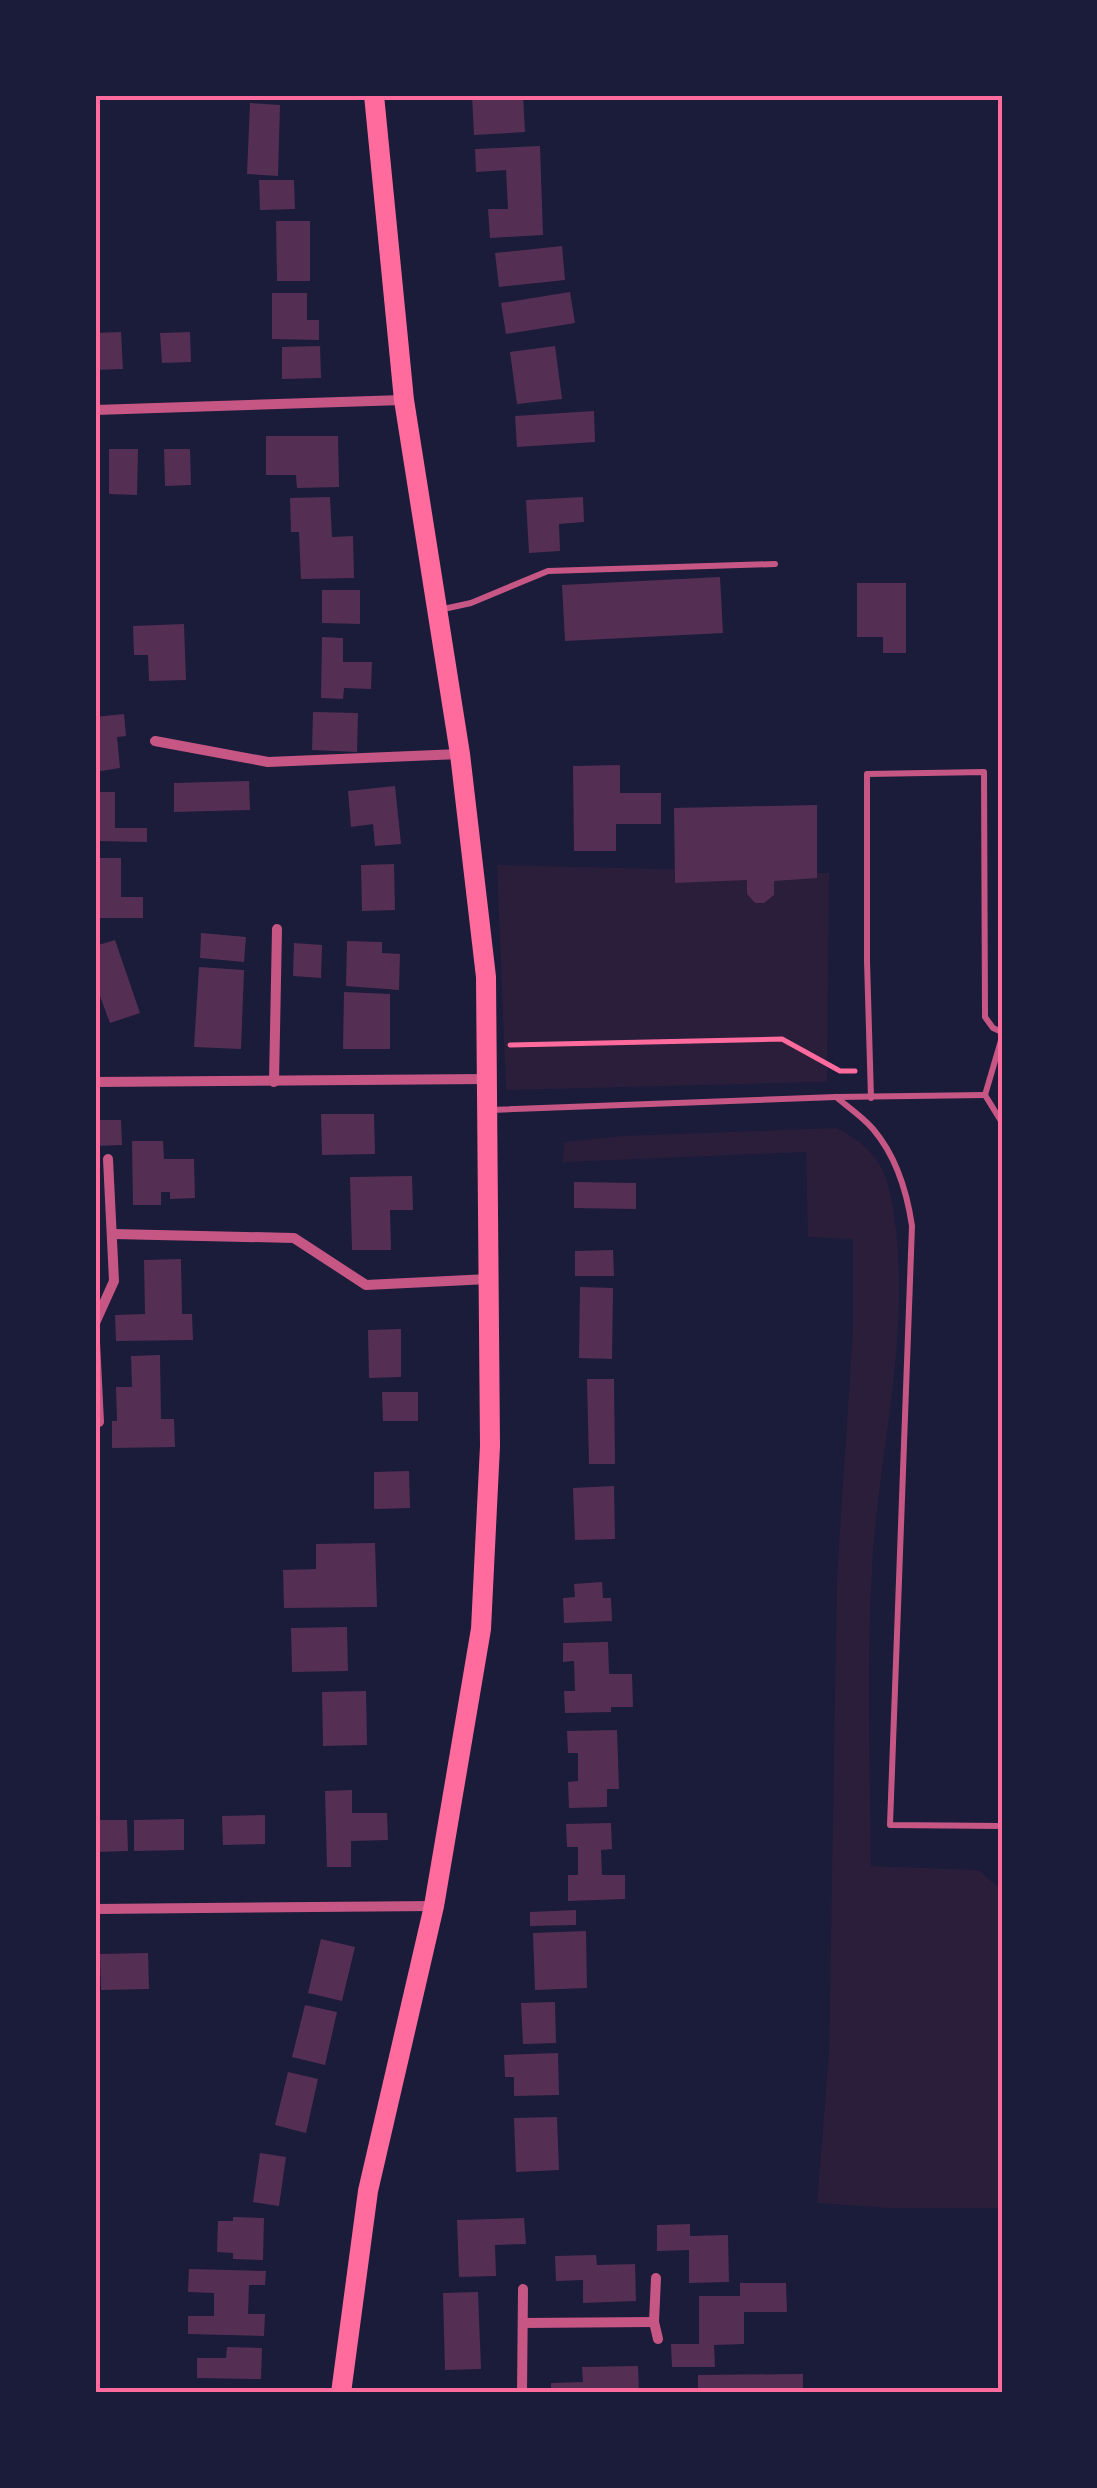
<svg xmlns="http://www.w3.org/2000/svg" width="1097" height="2488" viewBox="0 0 1097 2488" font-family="Jost,sans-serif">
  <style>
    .green { fill: #2a1e3b }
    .building { fill: #542f53 }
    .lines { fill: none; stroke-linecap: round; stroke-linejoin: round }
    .path { stroke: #ff6b9d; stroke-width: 5 }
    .service { stroke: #c65784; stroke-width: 6 }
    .minor { stroke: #c65784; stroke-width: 10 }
    .primary { stroke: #ff6b9d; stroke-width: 20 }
    .neatline { fill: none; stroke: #ff6b9d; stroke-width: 4 }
  </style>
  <rect width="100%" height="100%" fill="#1b1b3a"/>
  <!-- green -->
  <g class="green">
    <path d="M497 865 829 873 827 1082 506 1090Z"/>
    <path d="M837 1128C863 1142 882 1158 889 1188 916 1307 882 1434 873 1553 866 1656 870 1762 871 1866L978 1870 1002 1890V2208H889L817 2203 829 2053 837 1577 853 1329V1239L808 1237 806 1152 563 1162 564 1142 623 1136Z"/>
  </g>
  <!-- building -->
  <g class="building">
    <path d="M472 95H523L525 132 474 135Z"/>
    <path d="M250 103 280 105 278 176 247 174Z"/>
    <path d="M540 146 543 235 490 238 488 209H508L506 170 476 172 475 149Z"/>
    <path d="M259 180H294L295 209 260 210Z"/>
    <path d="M276 221H310V281H277Z"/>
    <path d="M562 246 565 280 499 287 495 253Z"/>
    <path d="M570 292 575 323 506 334 501 303Z"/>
    <path d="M272 293H307V320H319V340L272 339Z"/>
    <path d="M121 332 123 369 95 370V333Z"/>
    <path d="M190 332 191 362 162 363 160 333Z"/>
    <path d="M320 346 321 378 282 379V347Z"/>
    <path d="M555 346 562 399 517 404 510 352Z"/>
    <path d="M594 411 595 442 517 447 515 416Z"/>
    <path d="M266 436H338L339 487 297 488 296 475H266Z"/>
    <path d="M109 449H138L137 495 109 494Z"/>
    <path d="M164 449H190L191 485 165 486Z"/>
    <path d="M330 497 332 537 353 536 354 578 301 579 299 532H291L290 498Z"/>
    <path d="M583 497 584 522 559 524 560 551 529 553 526 500Z"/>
    <path d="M720 577 723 633 565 641 562 585Z"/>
    <path d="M857 583H906V653H883V637H857Z"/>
    <path d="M322 590H360V624L322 623Z"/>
    <path d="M184 624 186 680 149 681 148 655H134L133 626Z"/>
    <path d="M322 637 343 638V662H372L371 689 344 688 343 699 321 698Z"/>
    <path d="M313 712 358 713 357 752 312 750Z"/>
    <path d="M124 714 126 736 117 737 120 768 95 772V717Z"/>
    <path d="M620 765V793H661V824H616V851H574L573 766Z"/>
    <path d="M249 781 250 810 174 812V783Z"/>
    <path d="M395 786 401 844 375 846 373 824 351 827 348 791Z"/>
    <path d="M95 792H115V828H147V842L95 841Z"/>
    <path d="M817 805V878L774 881V895L764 903H755L747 894V880L675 883 674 808Z"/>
    <path d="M95 858H121V897H143V918H95Z"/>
    <path d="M394 864 395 910 362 911 361 865Z"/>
    <path d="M201 933 246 937 244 962 200 958Z"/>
    <path d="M115 940 140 1013 110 1023 95 983V946Z"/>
    <path d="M347 941 382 942V953L400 954 399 990 346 986Z"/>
    <path d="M294 943 322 945 321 978 293 976Z"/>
    <path d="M199 967 244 970 241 1049 194 1047Z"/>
    <path d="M344 992 390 994V1049H343Z"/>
    <path d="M321 1114H374L375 1154 322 1155Z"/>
    <path d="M95 1120H121L122 1145 95 1146Z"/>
    <path d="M132 1141H163L164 1159H194L195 1198 170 1199V1192H161V1205H133Z"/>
    <path d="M412 1176 413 1210H390L391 1250H352L350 1177Z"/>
    <path d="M574 1182 636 1183V1209L574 1208Z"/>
    <path d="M613 1250 614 1276H575V1251Z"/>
    <path d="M181 1259 182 1314H192L193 1340 116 1341 115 1315 145 1314 144 1260Z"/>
    <path d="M580 1287 613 1288 612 1359 579 1358Z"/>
    <path d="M401 1329V1377L369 1378 368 1330Z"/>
    <path d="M160 1355 161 1419H174L175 1447 112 1448V1421H117L116 1387H132L131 1356Z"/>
    <path d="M587 1379H614L615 1464H589Z"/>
    <path d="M382 1392H418V1421H383Z"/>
    <path d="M409 1471 410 1508 374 1509V1472Z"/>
    <path d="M614 1486 615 1539 575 1540 573 1488Z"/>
    <path d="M375 1543 377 1607 284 1608 283 1570 316 1569V1544Z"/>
    <path d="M602 1582 603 1598H611L612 1621 564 1623 563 1598 575 1597 574 1584Z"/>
    <path d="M347 1627 348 1671 292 1672 291 1628Z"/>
    <path d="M608 1642 609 1674H632L633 1707H611V1712L565 1713 564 1691H575L574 1661 563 1662V1643Z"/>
    <path d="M366 1691 367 1745 323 1746 322 1692Z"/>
    <path d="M617 1730 619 1789H607V1807L569 1808 568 1782 578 1781V1753H568L567 1731Z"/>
    <path d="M352 1790V1813H387L388 1840 351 1841V1867H327L325 1791Z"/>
    <path d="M265 1815V1844L223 1845 222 1816Z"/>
    <path d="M184 1819V1850L134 1851V1820Z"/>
    <path d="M95 1820H127L128 1851 95 1852Z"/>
    <path d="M611 1823 612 1849 601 1850 602 1875H625V1899L568 1901V1875H578V1847H567L566 1824Z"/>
    <path d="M576 1910V1925L530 1926V1912Z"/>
    <path d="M586 1931 587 1988 535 1990 533 1933Z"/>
    <path d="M321 1939 355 1947 342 2001 308 1993Z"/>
    <path d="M148 1953 149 1989 101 1990 100 1954Z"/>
    <path d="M555 2002 556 2043 523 2044 521 2003Z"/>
    <path d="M305 2005 337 2012 325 2065 292 2057Z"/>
    <path d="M558 2053 559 2095 514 2096V2077H505L504 2055Z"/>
    <path d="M288 2072 318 2079 306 2133 275 2125Z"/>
    <path d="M557 2117 559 2170 516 2172 514 2118Z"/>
    <path d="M260 2153 286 2157 279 2206 253 2202Z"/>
    <path d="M233 2217 264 2218 263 2260 233 2259V2253L217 2252 218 2221H233Z"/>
    <path d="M524 2218 526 2244 495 2245 496 2276 459 2277 457 2220Z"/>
    <path d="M690 2224V2236L728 2235 729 2282 689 2283V2250L657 2251V2225Z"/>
    <path d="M596 2255 597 2265 635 2264 636 2301 583 2303V2280L556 2281 555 2256Z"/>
    <path d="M189 2269 266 2271 265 2285H249L248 2314H265L264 2336 188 2334V2316H214V2293L188 2292Z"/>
    <path d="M740 2283H786L787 2312H744V2344L714 2345 715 2367H672L671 2344H699V2296H740Z"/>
    <path d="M478 2292 481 2369 445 2370 443 2293Z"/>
    <path d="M227 2347 262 2348 261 2379 197 2378V2358H226Z"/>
    <path d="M638 2366 639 2393H551V2383L583 2382 582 2367Z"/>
    <path d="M803 2374V2393H698V2375Z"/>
  </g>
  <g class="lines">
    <!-- path -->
    <path class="path" d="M510 1045 782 1039 840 1071H855"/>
    <!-- service -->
    <g class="service">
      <path d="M439 610 471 603 548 571 775 564"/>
      <path d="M985 1095 1001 1121 1002 1240"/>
      <path d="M985 1095 1002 1037"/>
      <path d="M836 1097C848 1107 863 1117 873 1129 896 1156 907 1192 912 1226L890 1825 1002 1826"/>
      <path d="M871 1098 867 961V774L984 772 985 1017 993 1028 1002 1032"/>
      <path d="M491 1110 836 1097 985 1095"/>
    </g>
    <!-- minor -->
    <g class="minor">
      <path d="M95 410 403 400"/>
      <path d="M155 741 268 762 460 754"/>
      <path d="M95 1082 486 1079"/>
      <path d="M274 1082 277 929"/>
      <path d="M113 1234 294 1238 366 1285 489 1279"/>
      <path d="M95 1323 114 1281 108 1159"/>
      <path d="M95 1342 99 1422"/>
      <path d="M95 1909 434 1906"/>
      <path d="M656 2278 654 2322 658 2339"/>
      <path d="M523 2323 654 2322"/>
      <path d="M522 2393 523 2289"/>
    </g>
    <!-- primary -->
    <path class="primary" d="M341 2393 368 2191 434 1906 481 1629 490 1446 486 977 460 754 404 400 374 95"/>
  </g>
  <!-- border -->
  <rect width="1097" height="2488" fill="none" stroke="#1b1b3a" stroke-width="195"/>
  <rect x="98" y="98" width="902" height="2292" class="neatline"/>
</svg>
